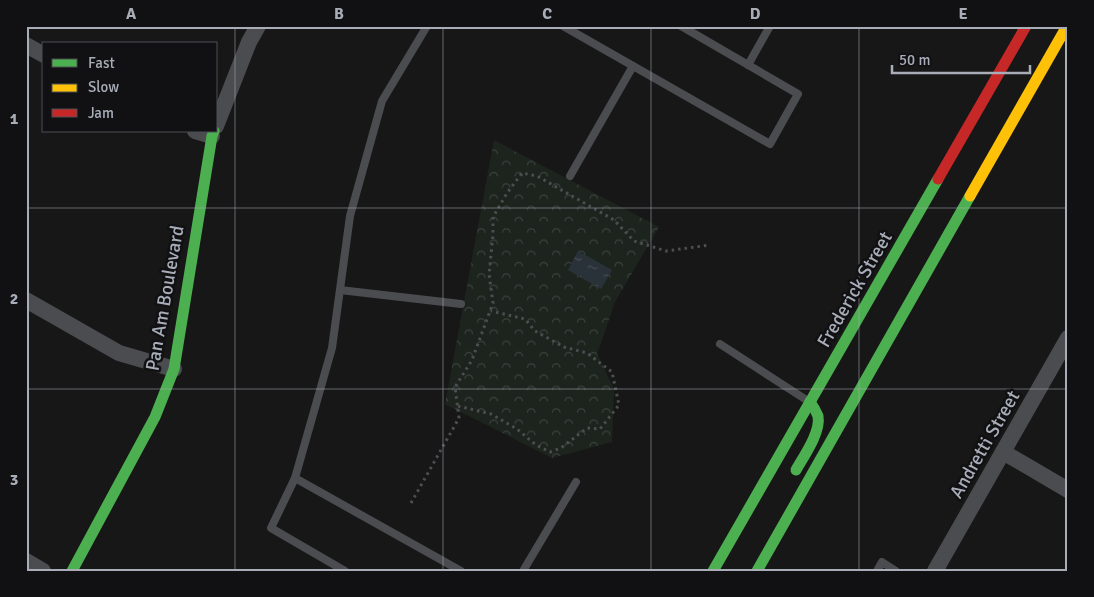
<svg xmlns="http://www.w3.org/2000/svg" width="1094" height="597" viewBox="0 0 1094 597" font-family="Signika,sans-serif">
  <style>
    .park { fill: url(#park-crowns) }
    .water { fill: url(#water-ripples) }
    .lines { fill: none; stroke-linecap: round; stroke-linejoin: round }
    .path { stroke: #4d4e52; stroke-width: 3; stroke-dasharray: 2.5 4; stroke-linecap: butt }
    .lane { stroke: #4b4c50; stroke-width: 8 }
    .street { stroke: #4b4c50; stroke-width: 16 }
    .fast { stroke: #4caf50; stroke-width: 11 }
    .slow { stroke: #ffc107; stroke-width: 11 }
    .jam { stroke: #c62828; stroke-width: 11 }
    .grid { fill: none; stroke: #a8adb8; stroke-width: 1; stroke-opacity: 0.55 }
    .labels { text-anchor: middle; stroke-width: 5; stroke-linejoin: round; paint-order: stroke }
    .street-label { font-size: 19px; fill: #a8adb8; stroke: #111113 }
    .neatline { fill: none; stroke: #a8adb8; stroke-width: 2 }
    .grid-label { font-size: 16px; text-anchor: middle; font-weight: bold; fill: #a8adb8 }
  </style>
  <defs>
    <pattern id="park-crowns" width="20" height="18" patternUnits="userSpaceOnUse" patternTransform="scale(1.25)"><rect width="20" height="18" fill="#1d241e"/><path d="M2 6a3 3 0 1 1 6 0M12 15a3 3 0 1 1 6 0" fill="none" stroke="#3b413d"/></pattern>
    <pattern id="water-ripples" width="26" height="14" patternUnits="userSpaceOnUse" patternTransform="scale(1.25)"><rect width="26" height="14" fill="#2a3239"/><path d="M2 4q2-2 4 0t4 0M15 11q2-2 4 0t4 0" fill="none" stroke="#464d54"/></pattern>
  </defs>
  <rect width="100%" height="100%" fill="#171717"/>
  <!-- park -->
  <path class="park" d="M494 140 659 227 615 302 597 354 614 389 612 442 552 458 445 404Z"/>
  <!-- water -->
  <path class="water" d="M578 251 612 270 601 289 568 270Z"/>
  <g class="lines">
    <!-- path -->
    <g class="path">
      <path d="M458 406 491 414 517 429 536 445 550 452 561 448 587 428 600 429 619 405 612 372 587 353 564 347 535 331 525 319 491 311"/>
      <path d="M411 503 459 418 455 387 472 360 493 303 489 274 493 235V217L507 193 522 173 537 176 614 220 634 241 666 251 710 245"/>
    </g>
    <!-- lane -->
    <g class="lane">
      <path d="M563 26 770 144 798 94 681 26"/>
      <path d="M748 65 770 26"/>
      <path d="M570 176 633 66"/>
      <path d="M340 290 461 304"/>
      <path d="M720 344 808 401"/>
      <path d="M295 478 461 571"/>
      <path d="M345 571 271 528 295 478 332 348 350 216 382 101 427 26"/>
      <path d="M523 571 576 482"/>
      <path d="M877 571 882 562 896 571"/>
    </g>
    <!-- street -->
    <g class="street">
      <path d="M26 45 44 55"/>
      <path d="M216 126 249 42 258 26"/>
      <path d="M195 131 212 136"/>
      <path d="M26 300 119 353 174 369"/>
      <path d="M1003 452 1068 490"/>
      <path d="M26 561 43 571"/>
      <path d="M935 571 1068 338"/>
    </g>
    <!-- fast -->
    <g class="fast">
      <path d="M796 470C804 456 821 432 818 416 816 411 813 406 810 402"/>
      <path d="M72 571 155 417 174 369 212 136 214 131"/>
      <path d="M713 571 938 179"/>
      <path d="M757 571 970 196"/>
    </g>
    <!-- slow -->
    <path class="slow" d="M970 196 1067 26"/>
    <!-- jam -->
    <path class="jam" d="M938 179 1026 26"/>
  </g>
  <!-- grid -->
  <path class="grid" d="M235 26V571M443 26V571M651 26V571M859 26V571M26 208H1068M26 389H1068"/>
  <g class="labels">
    <!-- street labels -->
    <g class="street-label">
      <text transform="translate(854 289) rotate(-60)" y="7">Frederick Street</text>
      <text transform="translate(164 298) rotate(-80)" y="7">Pan Am Boulevard</text>
      <text transform="translate(984 444) rotate(-60)" y="7">Andretti Street</text>
    </g>
  </g>
  <!-- border -->
  <rect width="1094" height="597" fill="none" stroke="#111113" stroke-width="55"/>
  <!-- legend -->
  <rect x="42" y="42" width="175" height="90" fill="#111113" stroke="#4d4f55"/>
  <rect x="52" y="59" width="25" height="8" fill="#4caf50" stroke="#4d4f55"/>
  <text x="88" y="68" font-size="15" fill="#a8adb8">Fast</text>
  <rect x="52" y="84" width="25" height="8" fill="#ffc107" stroke="#4d4f55"/>
  <text x="88" y="92" font-size="15" fill="#a8adb8">Slow</text>
  <rect x="52" y="109" width="25" height="8" fill="#c62828" stroke="#4d4f55"/>
  <text x="88" y="118" font-size="15" fill="#a8adb8">Jam</text>
  <!-- scale -->
  <path d="M892 65v8h138v-8" fill="none" stroke="#a8adb8" stroke-width="2.5"/>
  <text x="899" y="65" font-size="15" fill="#a8adb8" stroke="#111113" stroke-width="4" paint-order="stroke">50 m</text>
  <rect x="28" y="28" width="1038" height="542" class="neatline"/>
  <g class="grid-label">
    <text x="131" y="19">A</text>
    <text x="339" y="19">B</text>
    <text x="547" y="19">C</text>
    <text x="755" y="19">D</text>
    <text x="963" y="19">E</text>
    <text x="14" y="124">1</text>
    <text x="14" y="304">2</text>
    <text x="14" y="485">3</text>
  </g>
</svg>
